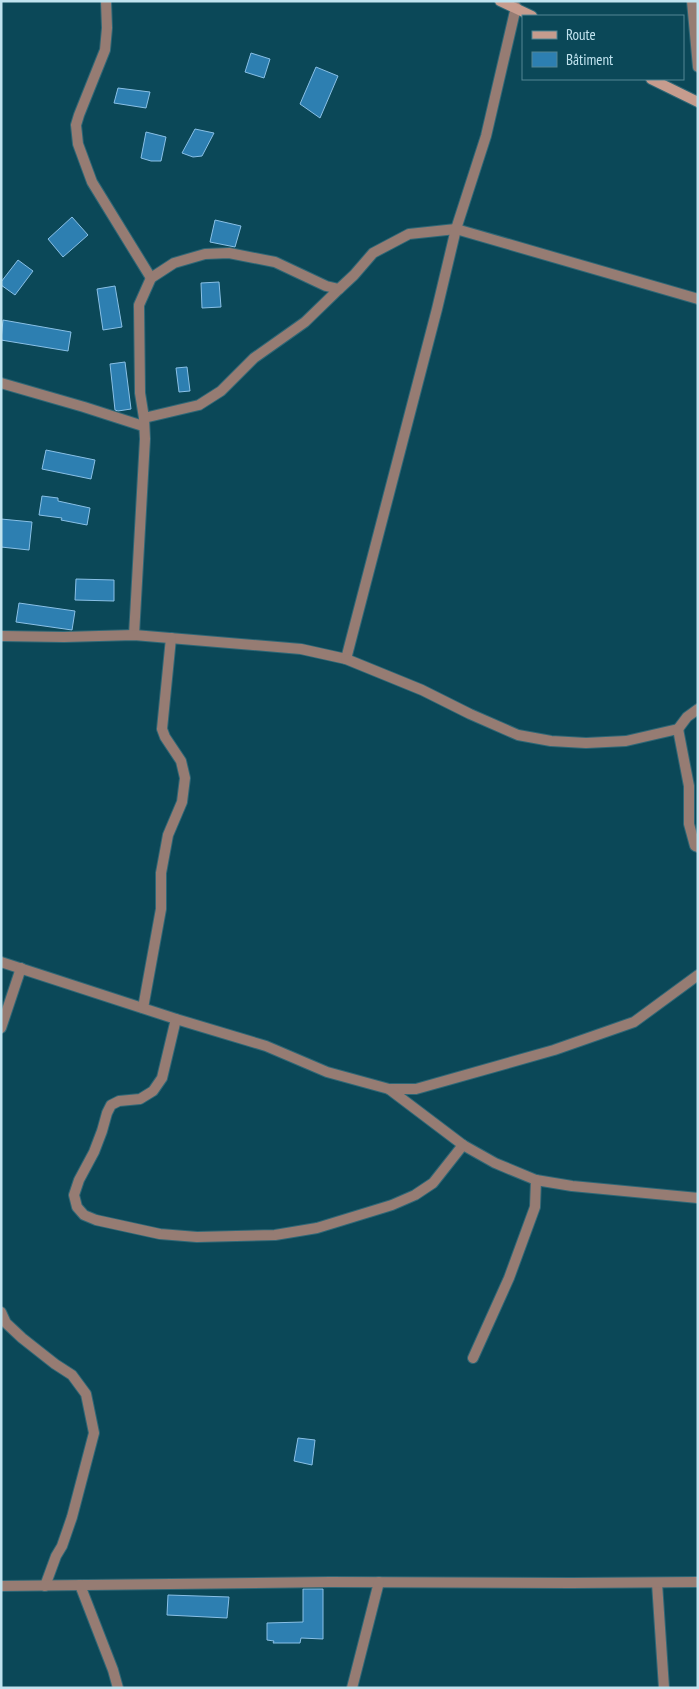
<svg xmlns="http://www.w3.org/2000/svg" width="699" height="1689" viewBox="0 0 699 1689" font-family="'PT Sans Narrow',sans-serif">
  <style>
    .building { fill: #2d7fb1; stroke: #89c0e6 }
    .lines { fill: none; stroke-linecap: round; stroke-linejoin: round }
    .street-casing { stroke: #2f6776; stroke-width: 12 }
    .secondary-casing { stroke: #2f6776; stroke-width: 12 }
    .street { stroke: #967c73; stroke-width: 10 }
    .secondary { stroke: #c69c8e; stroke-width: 10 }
  </style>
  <rect width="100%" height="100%" fill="#0b4858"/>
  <!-- building -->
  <g class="building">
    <path d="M251 53 270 59 264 78 245 72Z"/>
    <path d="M316 67 338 76 320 118 300 104Z"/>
    <path d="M118 88 150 92 146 108 114 103Z"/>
    <path d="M195 129 214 133 202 156 193 157 182 153Z"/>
    <path d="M146 132 166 137 161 161H151L141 158Z"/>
    <path d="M72 217 88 235 63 257 48 239Z"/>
    <path d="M215 220 241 226 235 247 210 242Z"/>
    <path d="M18 260 33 271 15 295 1 285V282Z"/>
    <path d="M219 282 221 307 202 308 201 283Z"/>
    <path d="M115 286 122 327 103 330 97 289Z"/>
    <path d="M3 320 71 332 68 351 1 340Z"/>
    <path d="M125 362 131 409 118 411 115 410 110 364Z"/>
    <path d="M187 367 190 391 179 392 176 368Z"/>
    <path d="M46 450 95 460 91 479 42 469Z"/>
    <path d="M42 496 58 498V501L90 508 87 525 61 520 62 518 39 515Z"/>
    <path d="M1 519 32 522 29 550 1 547Z"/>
    <path d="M76 579 114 580V601L75 600Z"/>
    <path d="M19 603 75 611 72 630 16 622Z"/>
    <path d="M298 1438 315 1440 312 1465 294 1461Z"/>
    <path d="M303 1589H323V1639L301 1638 300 1643H273L274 1641 267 1640V1623L303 1622Z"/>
    <path d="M168 1595 229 1597 227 1618 167 1615Z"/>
  </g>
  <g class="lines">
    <defs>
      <g id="street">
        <path d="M106 1 107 28 105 50 79 115 76 125 78 144 92 182 151 278"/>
        <path d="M692 1 698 67"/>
        <path d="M1 383 84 407 143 426"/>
        <path d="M144 418 199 405 221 391 254 358 305 322 339 289"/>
        <path d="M134 635 145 439 144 418 140 393 139 305 151 278 174 263 205 254 229 253 275 262 326 286 339 289 354 275 373 253 409 234 456 229 698 299"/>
        <path d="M1 636 64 637 134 635 301 649 346 659 437 309 456 229 486 136 516 7"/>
        <path d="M346 659 422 690 470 714 518 735 551 741 586 743 626 741 678 729 687 717 698 709"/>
        <path d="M678 729 689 786V824L695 846 698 847"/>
        <path d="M1 962 176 1019 266 1046 327 1072 389 1089H416L554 1050 634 1022 698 975"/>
        <path d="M143 1008 161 909V873L168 835 182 802 185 778 181 761 165 737 162 729 171 638"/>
        <path d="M176 1019 162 1078 153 1091 140 1099 119 1101 111 1105 107 1113 102 1131 94 1152 79 1180 74 1195 77 1207 84 1215 96 1220 160 1234 197 1237 275 1235 317 1228 392 1205 415 1195 433 1183 463 1145"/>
        <path d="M1 1028 21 968"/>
        <path d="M389 1089 463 1145 495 1163 536 1180 572 1186 698 1198"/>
        <path d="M1 1312 6 1323 22 1338 55 1364 72 1375 86 1394 94 1433 72 1517 62 1546 56 1556 45 1586"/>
        <path d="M473 1358 509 1278 535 1207 536 1180"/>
        <path d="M657 1583 664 1688"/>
        <path d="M80 1585 113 1670 118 1688"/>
        <path d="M1 1586 330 1582 572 1583 698 1582"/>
        <path d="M352 1688 379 1582"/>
      </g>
      <g id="secondary">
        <path d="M500 1 532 16"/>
        <path d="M651 79 698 102"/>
      </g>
    </defs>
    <!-- street casing -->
    <use href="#street" class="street-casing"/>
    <!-- secondary casing -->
    <use href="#secondary" class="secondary-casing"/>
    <!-- street -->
    <use href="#street" class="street"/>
    <!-- secondary -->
    <use href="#secondary" class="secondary"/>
  </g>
  <!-- border -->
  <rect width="699" height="1689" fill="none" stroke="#c1e3ef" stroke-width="5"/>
  <!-- legend -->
  <rect x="522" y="15" width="162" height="65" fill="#0b4858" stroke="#548694"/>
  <rect x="532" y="31" width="25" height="8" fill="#c69c8e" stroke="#548694"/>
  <text x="566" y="40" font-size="15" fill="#c1e3ef">Route</text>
  <rect x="532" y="52" width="25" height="15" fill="#2d7fb1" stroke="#548694"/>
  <text x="566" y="65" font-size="15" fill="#c1e3ef">Bâtiment</text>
</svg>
